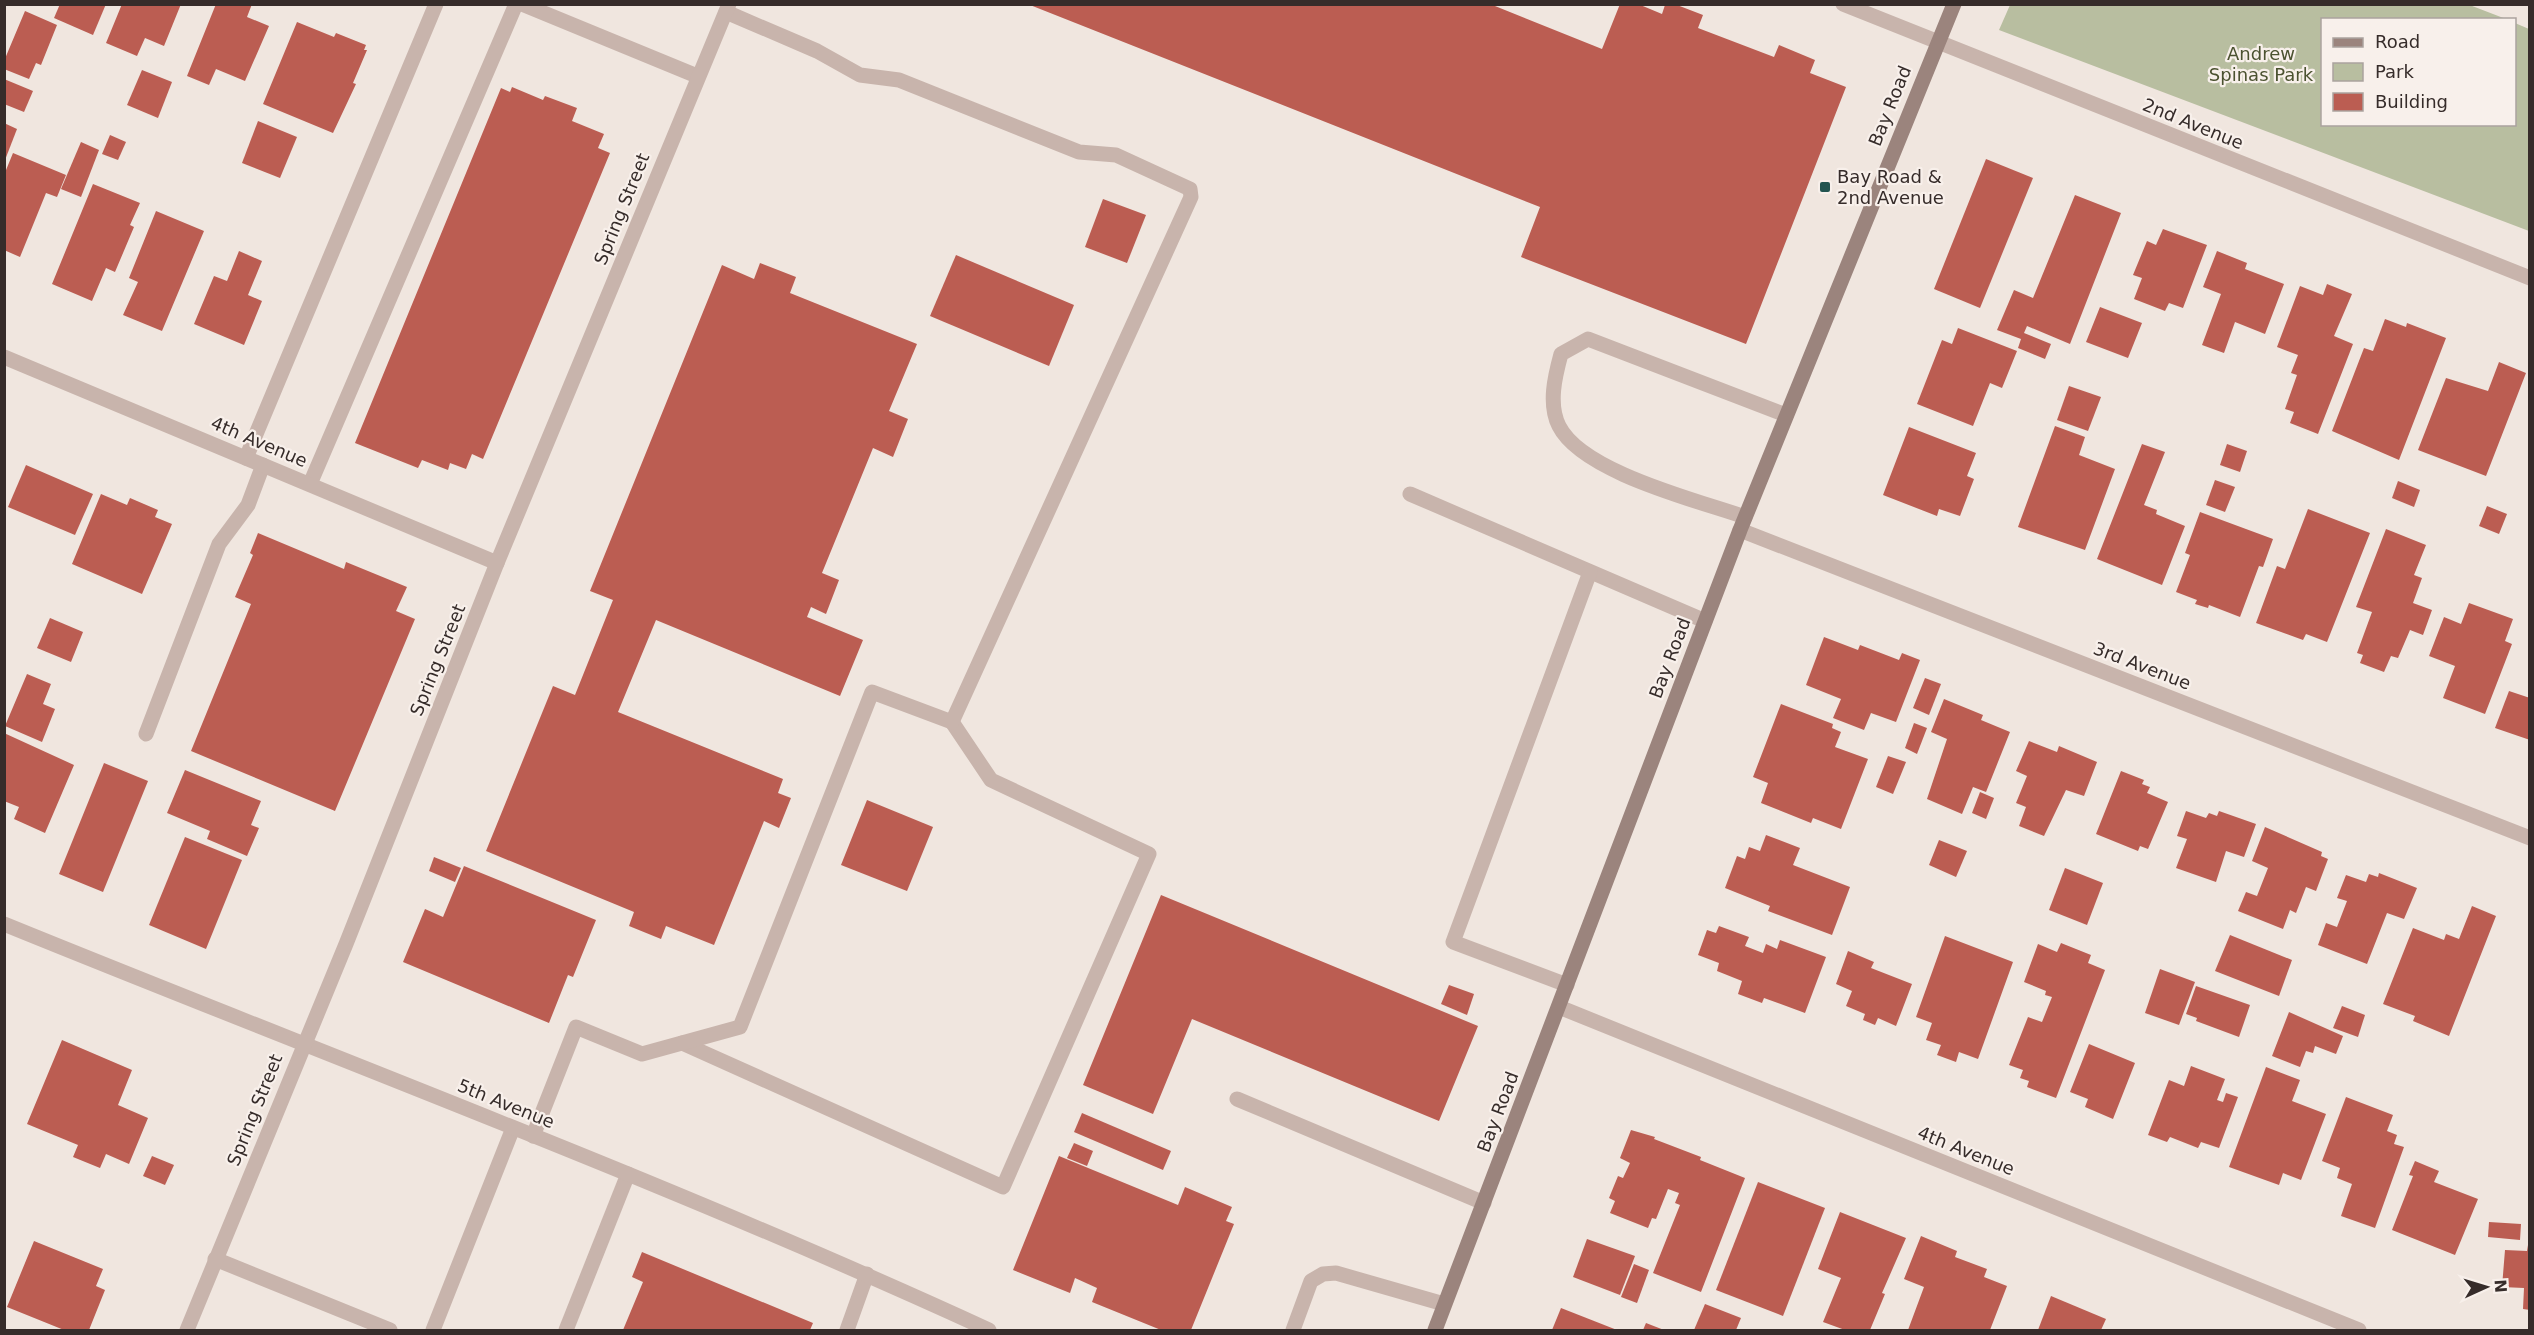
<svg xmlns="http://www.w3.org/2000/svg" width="2534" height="1335" viewBox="0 0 2534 1335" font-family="'DejaVu Sans',sans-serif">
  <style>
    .green { fill: #b8bea0 }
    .building { fill: #bb5d52 }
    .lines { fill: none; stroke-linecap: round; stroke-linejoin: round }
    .lane { stroke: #c8b4ac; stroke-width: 15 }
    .street { stroke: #c8b4ac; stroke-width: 15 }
    .secondary { stroke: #9b847d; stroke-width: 15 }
    .poi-dot { fill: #235450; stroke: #f8f0eb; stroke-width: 2 }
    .labels { text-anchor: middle; stroke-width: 4.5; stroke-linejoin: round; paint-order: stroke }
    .park-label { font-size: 18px; fill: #4b5230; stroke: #f8f0eb }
    .street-label { font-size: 18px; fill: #362c2a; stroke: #f8f0eb }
    .poi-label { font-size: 18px; fill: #362c2a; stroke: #f8f0eb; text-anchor: start }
  </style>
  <rect width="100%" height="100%" fill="#f0e6df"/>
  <!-- green -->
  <path class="green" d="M2010 5 2467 4 2506 19 2322 20V124H2514L2515 23 2529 29V231L1999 30Z"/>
  <!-- building -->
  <g class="building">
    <path d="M60 4H106L93 35 54 18Z"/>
    <path d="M122 4H181L164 46 145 38 137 56 106 43Z"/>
    <path d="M216 4H252L247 17 269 26 245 81 216 69 209 85 187 76Z"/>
    <path d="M1490 4 1602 49 1620 4H1638L1662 14 1665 5H1677L1703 15 1698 28 1774 57 1779 45 1815 60 1810 73 1846 87 1746 344 1521 257 1540 207 1030 5Z"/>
    <path d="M25 11 57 25 41 65 36 63 29 79 4 69V61Z"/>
    <path d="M297 22 334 37 336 33 366 45 364 50H367L353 83 356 84 333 133 263 104Z"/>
    <path d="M142 70 172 82 158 118 127 105Z"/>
    <path d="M4 79 33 91 24 112 4 104Z"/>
    <path d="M512 87 543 100 545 96 577 108 572 121 604 134 598 148 610 153 483 459 472 454 466 469 450 463 448 470 422 460 418 468 355 443 501 88 510 92Z"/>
    <path d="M258 121 297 137 280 178 242 163Z"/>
    <path d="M4 123 17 129 5 160H4Z"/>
    <path d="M110 135 126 142 118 160 102 154Z"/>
    <path d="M81 142 99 150 81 197 61 189Z"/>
    <path d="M13 153 66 175 57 197 46 193 20 257 4 250V175Z"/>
    <path d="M1986 159 2033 178 1980 308 1934 289Z"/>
    <path d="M93 184 140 203 130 225 134 227 115 272 106 268 92 301 52 284Z"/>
    <path d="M2075 195 2121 213 2070 344 2027 326 2024 333 2051 344 2045 359 2018 348 2021 339 1997 330 2014 290 2033 298Z"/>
    <path d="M1103 199 1146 215 1127 263 1085 247Z"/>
    <path d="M156 211 204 231 162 331 123 315 138 282 129 278Z"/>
    <path d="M2163 229 2207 245 2183 308 2169 303 2165 311 2134 299 2142 278 2133 275 2147 241 2156 245Z"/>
    <path d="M239 251 262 261 248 295 262 301 244 345 194 324 214 276 227 281Z"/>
    <path d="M2217 251 2247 263 2245 269 2284 284 2265 334 2235 322 2224 353 2202 345 2221 294 2203 287Z"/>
    <path d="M956 255 1074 305 1049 366 930 316Z"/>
    <path d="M760 263 796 277 790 293 917 344 889 411 908 419 893 457 873 448 822 573 839 580 826 614 811 607 807 617 863 640 840 696 656 620 618 712 783 779 778 793 791 798 779 828 764 821 714 945 666 926 661 939 629 926 634 912 486 851 553 686 575 695 613 600 590 591 722 265 754 279Z"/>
    <path d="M2327 284 2352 294 2334 336 2353 344 2318 434 2290 423 2294 412 2285 409 2297 375 2291 373 2298 355 2277 347 2300 286 2323 295Z"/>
    <path d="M2100 307 2142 323 2128 358 2086 342Z"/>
    <path d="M2385 319 2406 327 2407 323 2446 338 2399 460 2332 431 2364 348 2373 351Z"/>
    <path d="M1958 328 2017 351 2002 388 1990 383 1973 426 1917 404 1942 340 1952 344Z"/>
    <path d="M2499 362 2526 373 2486 476 2418 450 2446 378 2488 391Z"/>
    <path d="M2069 386 2101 397 2088 431 2057 420Z"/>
    <path d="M2055 426 2085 437 2079 455 2115 469 2085 550 2018 527Z"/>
    <path d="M1909 427 1976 453 1967 476 1974 479 1960 516 1939 509 1937 516 1883 495Z"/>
    <path d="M2142 444 2165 452 2144 505 2157 510 2156 514 2185 526 2162 585 2097 559Z"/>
    <path d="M2227 444 2247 451 2240 472 2220 465Z"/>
    <path d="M26 465 93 494 75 535 8 507Z"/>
    <path d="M2215 480 2235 487 2225 512 2206 505Z"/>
    <path d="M2398 481 2420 490 2414 507 2392 498Z"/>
    <path d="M101 494 127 505 130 498 158 510 155 517 172 524 142 594 72 564Z"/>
    <path d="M2487 506 2507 514 2499 534 2479 526Z"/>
    <path d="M2308 509 2370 533 2327 642 2306 634 2303 640 2256 623 2277 566 2285 569Z"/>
    <path d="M2200 512 2273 539 2263 567 2259 566 2240 617 2209 605 2208 608 2195 604 2197 600 2176 592 2190 555 2185 553Z"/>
    <path d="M2386 529 2426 545 2414 575 2422 578 2413 603 2432 610 2423 635 2410 630 2398 658 2391 656 2384 672 2360 663 2363 655 2357 653 2372 612 2356 607Z"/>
    <path d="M258 533 344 569 346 562 407 587 396 611 415 619 335 811 191 751 251 604 235 597 253 555 250 553Z"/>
    <path d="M2469 603 2513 619 2505 641 2512 644 2485 714 2443 698 2455 666 2429 656 2444 617 2461 624Z"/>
    <path d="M50 618 83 632 71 662 37 648Z"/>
    <path d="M1824 637 1858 650 1860 645 1899 660 1902 653 1920 660 1896 722 1871 713 1864 730 1833 718 1841 699 1806 685Z"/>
    <path d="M27 674 51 684 43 704 55 709 42 742 5 726Z"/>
    <path d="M1925 678 1941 684 1929 715 1913 708Z"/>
    <path d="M2509 691 2530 698V740L2495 728Z"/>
    <path d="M1944 699 1983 715 1981 720 2010 732 1986 792 1973 787 1962 814 1927 799 1947 739 1931 732Z"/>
    <path d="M1781 704 1833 724 1832 728 1841 732 1835 747 1868 759 1841 829 1813 818 1811 823 1761 803 1768 783 1753 777Z"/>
    <path d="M1914 723 1927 728 1917 754 1905 748Z"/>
    <path d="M4 733 74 765 45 833 14 819 19 807 4 801Z"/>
    <path d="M2029 741 2057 752 2059 746 2097 762 2084 796 2066 790 2044 836 2019 826 2026 807 2016 803 2027 776 2016 771Z"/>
    <path d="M1888 756 1906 762 1893 794 1876 787Z"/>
    <path d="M104 763 148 781 103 892 59 874Z"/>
    <path d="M185 770 261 801 251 825 259 828 247 856 207 839 210 831 167 813Z"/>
    <path d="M2121 771 2144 780 2142 784 2150 787 2147 793 2168 802 2148 849 2140 846 2138 851 2096 834Z"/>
    <path d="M1980 792 1994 798 1986 819 1972 813Z"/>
    <path d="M867 800 933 827 907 891 841 865Z"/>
    <path d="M2186 811 2206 818 2209 813 2217 816 2219 811 2256 824 2244 857 2226 851 2216 882 2176 868 2187 839 2177 836Z"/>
    <path d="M2265 827 2322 852 2321 856 2328 859 2316 891 2306 887 2296 913 2290 910 2283 929 2238 911 2246 892 2257 896 2268 868 2252 861Z"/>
    <path d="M1766 835 1800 848 1793 865 1850 887 1832 935 1768 911 1770 906 1725 888 1737 856 1745 859 1749 847 1760 851Z"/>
    <path d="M185 837 242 860 206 949 149 925Z"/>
    <path d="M1939 840 1967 851 1956 877 1929 865Z"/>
    <path d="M434 857 461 868 455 882 429 871Z"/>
    <path d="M464 866 596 920 573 977 568 975 549 1023 403 962 425 909 443 917Z"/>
    <path d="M2065 868 2103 883 2087 925 2049 910Z"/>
    <path d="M2379 873 2417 888 2404 919 2387 913 2367 964 2318 945 2326 923 2337 927 2347 901 2337 898 2346 875 2366 882 2369 874 2378 877Z"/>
    <path d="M1161 895 1478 1026 1439 1121 1192 1019 1153 1114 1083 1085Z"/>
    <path d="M2472 906 2496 916 2449 1036 2413 1021 2415 1016 2383 1004 2413 928 2444 940 2446 934 2459 939Z"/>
    <path d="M1719 926 1749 937 1745 946 1763 953 1766 944 1777 949 1780 940 1826 957 1805 1013 1764 998 1762 1003 1738 994 1742 981 1717 971 1719 963 1698 955 1707 930 1716 933Z"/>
    <path d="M2230 935 2292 960 2279 996 2215 971Z"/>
    <path d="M1945 936 2013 962 1978 1059 1959 1052 1956 1062 1937 1055 1941 1045 1926 1040 1932 1023 1916 1017Z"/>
    <path d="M2061 943 2091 955 2088 963 2105 970 2056 1098 2027 1087 2029 1081 2020 1078 2023 1070 2009 1065 2028 1017 2042 1022 2052 997 2045 995 2046 991 2024 982 2038 944 2057 952Z"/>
    <path d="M1848 951 1874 962 1871 968 1912 984 1896 1026 1878 1018 1875 1025 1863 1020 1865 1014 1846 1006 1852 991 1836 984Z"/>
    <path d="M2160 969 2195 982 2179 1025 2145 1013Z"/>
    <path d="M1449 985 1474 994 1467 1015 1441 1004Z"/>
    <path d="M2196 986 2250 1005 2239 1037 2196 1021 2197 1018 2186 1014Z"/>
    <path d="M2342 1006 2365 1015 2358 1037 2333 1028Z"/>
    <path d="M2289 1012 2343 1036 2336 1054 2315 1046 2313 1053 2306 1051 2300 1067 2272 1056Z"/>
    <path d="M62 1040 132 1070 118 1105 148 1118 129 1164 106 1154 100 1168 73 1157 78 1145 27 1124Z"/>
    <path d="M2089 1044 2135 1063 2113 1119 2085 1107 2088 1099 2070 1092Z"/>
    <path d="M2191 1066 2225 1079 2217 1100 2223 1102 2226 1093 2238 1097 2219 1148 2201 1142 2198 1148 2170 1137 2167 1142 2148 1135 2169 1080 2184 1086Z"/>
    <path d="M2266 1067 2300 1080 2292 1101 2326 1114 2301 1180 2283 1173 2279 1185 2229 1167Z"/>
    <path d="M2346 1097 2393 1115 2387 1131 2397 1135 2394 1144 2404 1147 2375 1228 2341 1216 2352 1184 2337 1178 2340 1168 2322 1161Z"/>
    <path d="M1082 1113 1171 1151 1163 1170 1074 1132Z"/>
    <path d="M1631 1130 1655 1137 1654 1139 1701 1157 1700 1160 1745 1178 1701 1292 1653 1273 1680 1205 1675 1203 1679 1193 1668 1189 1656 1219 1652 1218 1648 1228 1610 1213 1615 1201 1609 1198 1618 1176 1623 1178 1630 1163 1620 1158Z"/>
    <path d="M1074 1143 1093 1151 1087 1166 1067 1158Z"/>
    <path d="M152 1156 174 1165 165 1185 143 1176Z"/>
    <path d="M1059 1156 1178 1205 1185 1187 1232 1207 1226 1221 1234 1224 1191 1330H1161L1092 1302 1097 1288 1075 1278 1070 1293 1013 1270Z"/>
    <path d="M2415 1161 2439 1171 2434 1182 2478 1199 2455 1255 2392 1230 2413 1176 2409 1175Z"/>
    <path d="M1758 1182 1825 1208 1783 1316 1716 1290Z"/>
    <path d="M1840 1212 1906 1238 1882 1293 1885 1294 1870 1330H1845L1823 1322 1841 1278 1818 1269Z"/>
    <path d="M2489 1222 2521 1224 2520 1240 2488 1237Z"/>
    <path d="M1921 1236 1957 1251 1955 1257 1987 1269 1984 1277 2007 1286 1990 1330H1908L1924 1287 1904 1279Z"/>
    <path d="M1587 1239 1635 1256 1620 1295 1573 1277Z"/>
    <path d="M34 1241 103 1269 96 1286 105 1290 89 1330H64L7 1307Z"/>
    <path d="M2528 1245H2530V1310L2523 1309 2524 1288 2502 1287 2505 1250 2527 1251Z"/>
    <path d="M642 1252 813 1323 810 1330H623L643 1282 632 1277Z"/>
    <path d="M1634 1264 1649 1270 1637 1303 1621 1297Z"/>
    <path d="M2051 1296 2106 1319 2101 1330H2038Z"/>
    <path d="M1705 1304 1741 1318 1736 1330H1694Z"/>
    <path d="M1561 1308 1617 1330H1552Z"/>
    <path d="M1646 1323 1664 1330H1643Z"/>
  </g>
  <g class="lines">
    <!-- lane -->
    <g class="lane">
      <path d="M246 458 436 4"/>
      <path d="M310 484 516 4"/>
      <path d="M1410 494 1705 621"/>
      <path d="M1745 517C1696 500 1582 472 1559 426 1548 404 1555 376 1561 354L1588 339 1786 415"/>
      <path d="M146 734 219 544 248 505 263 465"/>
      <path d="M1567 985 1453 942 1590 572"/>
      <path d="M682 1043 1003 1187 1149 854 991 780 952 722"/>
      <path d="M1237 1099 1484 1203"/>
      <path d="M533 1136 576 1027 642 1054 740 1027 872 692 952 722 1191 197 1190 189 1116 155 1079 152 899 80 860 75 817 51 726 12"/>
      <path d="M215 1259 390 1330"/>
      <path d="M433 1330 513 1128"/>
      <path d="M566 1330 628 1174"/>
      <path d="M847 1330 867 1274"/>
      <path d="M1293 1330 1311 1281 1323 1274 1336 1273 1444 1304"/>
    </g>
    <!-- street -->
    <g class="street">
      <path d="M522 4 697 76"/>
      <path d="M1843 4 2530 278"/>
      <path d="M4 357 497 563"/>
      <path d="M1740 530 2530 838"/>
      <path d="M4 924C333 1058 667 1182 989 1330"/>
      <path d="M1559 1007 2359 1330"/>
      <path d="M187 1330 346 944 497 563 729 4"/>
    </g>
    <!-- secondary -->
    <path class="secondary" d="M1435 1330 1740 530 1954 4"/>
  </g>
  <!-- markers -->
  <rect class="poi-dot" x="1819" y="181" width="12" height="12" rx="3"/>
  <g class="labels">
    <!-- park labels -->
    <g class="park-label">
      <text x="2261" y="60">Andrew<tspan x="2261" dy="21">Spinas Park</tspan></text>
    </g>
    <!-- street labels -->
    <g class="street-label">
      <text transform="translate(1890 106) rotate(-68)" y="6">Bay Road</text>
      <text transform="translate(2193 124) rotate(22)" y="6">2nd Avenue</text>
      <text transform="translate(622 209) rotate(-68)" y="6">Spring Street</text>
      <text transform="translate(259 442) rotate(23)" y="6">4th Avenue</text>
      <text transform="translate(1670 658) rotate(-69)" y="6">Bay Road</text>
      <text transform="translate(438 660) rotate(-68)" y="6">Spring Street</text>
      <text transform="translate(2142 666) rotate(21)" y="6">3rd Avenue</text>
      <text transform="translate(506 1104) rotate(22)" y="6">5th Avenue</text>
      <text transform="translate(255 1110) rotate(-68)" y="6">Spring Street</text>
      <text transform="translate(1498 1112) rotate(-69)" y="6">Bay Road</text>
      <text transform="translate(1966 1151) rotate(22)" y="6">4th Avenue</text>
    </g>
    <!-- poi labels -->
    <g class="poi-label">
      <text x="1837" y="183">Bay Road &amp;<tspan x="1837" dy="21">2nd Avenue</tspan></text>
    </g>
  </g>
  <!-- border -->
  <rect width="2534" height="1335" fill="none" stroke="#362c2a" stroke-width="12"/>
  <!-- legend -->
  <rect x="2321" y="18" width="195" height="108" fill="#f8f0eb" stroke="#aaa29e" stroke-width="1.5"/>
  <rect x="2333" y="38" width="30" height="9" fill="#9b847d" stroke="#aaa29e" stroke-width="1.5"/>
  <text x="2375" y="48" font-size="18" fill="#362c2a">Road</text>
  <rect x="2333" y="63" width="30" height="18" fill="#b8bea0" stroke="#aaa29e" stroke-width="1.5"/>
  <text x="2375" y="78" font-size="18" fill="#362c2a">Park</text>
  <rect x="2333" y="93" width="30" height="18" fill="#bb5d52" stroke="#aaa29e" stroke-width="1.5"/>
  <text x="2375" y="108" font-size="18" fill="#362c2a">Building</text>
  <!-- north arrow -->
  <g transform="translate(2486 1287) rotate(86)" stroke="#f8f0eb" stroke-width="4.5" paint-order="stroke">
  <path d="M0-4.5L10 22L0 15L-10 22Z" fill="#362c2a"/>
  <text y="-9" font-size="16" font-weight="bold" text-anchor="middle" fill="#362c2a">N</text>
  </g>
</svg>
